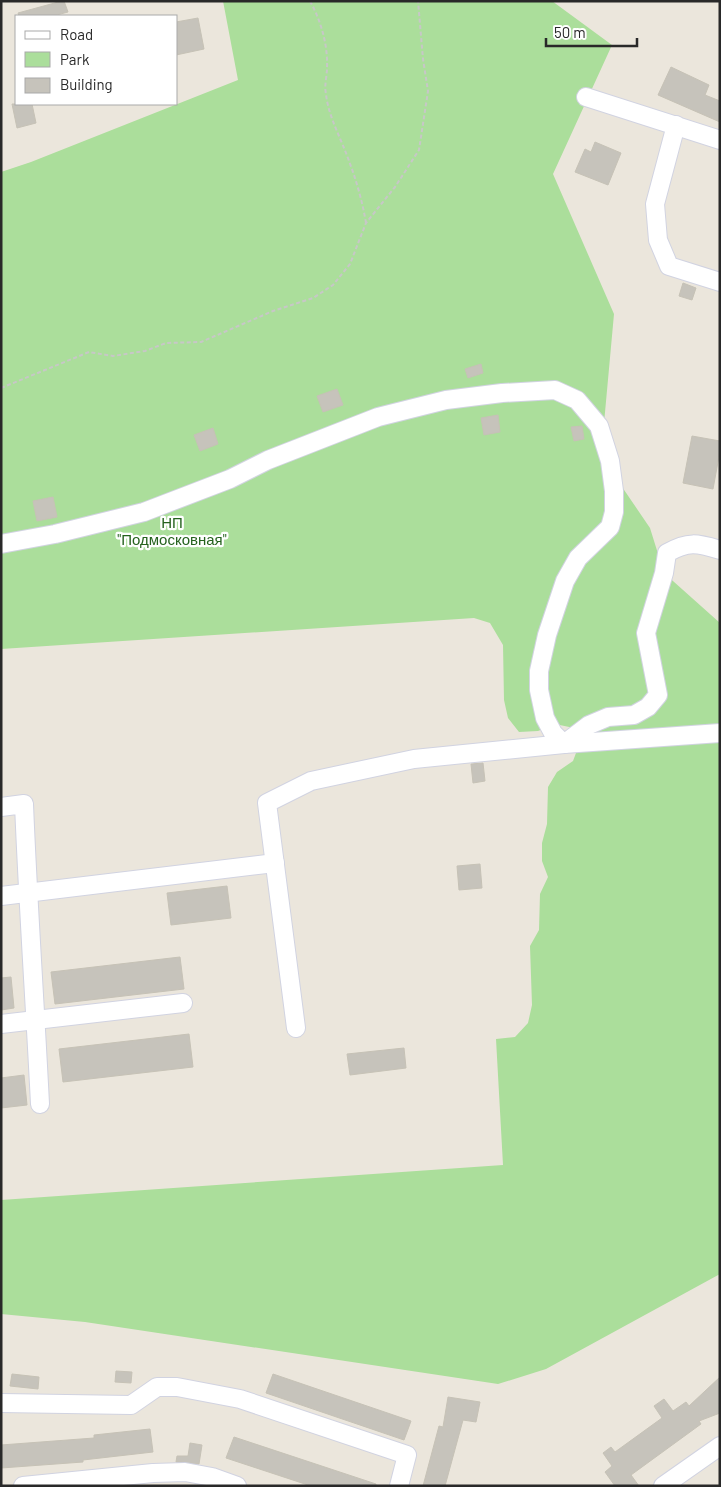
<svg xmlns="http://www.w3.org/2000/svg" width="721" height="1487" viewBox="0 0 721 1487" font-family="Barlow,sans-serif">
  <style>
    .green { fill: #abde9b }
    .building { fill: #c6c3bb; stroke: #c6c2b6 }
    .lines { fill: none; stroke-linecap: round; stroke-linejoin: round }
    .minor-casing { stroke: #d1d3e1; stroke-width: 20 }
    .path { stroke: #c7c7c7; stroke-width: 2; stroke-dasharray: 4 2.5; stroke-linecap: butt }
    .minor { stroke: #fff; stroke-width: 18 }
    .labels { text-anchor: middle; stroke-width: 4.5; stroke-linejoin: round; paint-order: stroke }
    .park-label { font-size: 15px; fill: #25621e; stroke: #fff }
  </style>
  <rect width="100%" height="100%" fill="#ebe6dc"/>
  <!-- green -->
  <path class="green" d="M223 1H552L612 45 553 174 614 314 601 456 650 528 664 573 720 623V1274L546 1369 498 1384 85 1322 1 1314V1200L503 1165 496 1039 515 1037 528 1023 532 1005 530 946 539 930 540 894 548 877 542 861V843L547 824 548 787 557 772 573 761 579 745 574 728 555 724 538 731 519 732 508 718 504 700 503 645 490 623 474 618 1 649V172L31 162 238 80Z"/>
  <!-- building -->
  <g class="building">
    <path d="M62 1H64L68 12 53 16H19L18 13Z"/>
    <path d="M198 18 204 49 176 55V22Z"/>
    <path d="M671 67 709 85 705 95 720 101V122L658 95Z"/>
    <path d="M12 104H32L36 123 17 128Z"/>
    <path d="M595 142 621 153 608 185 575 172 585 149 591 152Z"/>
    <path d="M683 283 696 288 692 300 679 296Z"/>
    <path d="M481 364 483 373 468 378 465 369Z"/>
    <path d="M337 389 343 405 323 412 317 396Z"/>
    <path d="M498 415 500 432 484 435 481 418Z"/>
    <path d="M582 426 584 439 574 441 571 427Z"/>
    <path d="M213 428 218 444 200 451 194 435Z"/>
    <path d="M692 436 720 441V451L713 489 683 483Z"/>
    <path d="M53 497 57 517 37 521 33 501Z"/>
    <path d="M483 763 485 781 473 783 471 764Z"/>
    <path d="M480 864 482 888 459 890 457 866Z"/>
    <path d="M227 886 231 918 171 925 167 893Z"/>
    <path d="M180 957 184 989 55 1004 51 972Z"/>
    <path d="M11 977 14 1008 1 1010V978Z"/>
    <path d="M189 1034 193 1067 63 1082 59 1049Z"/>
    <path d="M404 1048 406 1068 350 1075 347 1054Z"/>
    <path d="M24 1075 27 1105 1 1108V1078Z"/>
    <path d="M116 1371 132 1372 131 1383 115 1382Z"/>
    <path d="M12 1374 39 1377 38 1389 10 1386Z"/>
    <path d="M273 1374 411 1421 404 1440 266 1393Z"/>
    <path d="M720 1377V1413L699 1421 701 1424 631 1475 639 1486H615L605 1472 612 1466 603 1453 611 1447 615 1452 662 1418 654 1406 664 1399 673 1411 686 1402 689 1406Z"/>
    <path d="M448 1397 480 1402 476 1422 463 1420 445 1486H423L439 1426 443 1427Z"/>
    <path d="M150 1429 153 1452 83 1460V1462L1 1468V1445L94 1438V1435Z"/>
    <path d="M234 1437 376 1484V1486H311L226 1458Z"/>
    <path d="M190 1443 202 1445 199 1464 176 1462 177 1456H188Z"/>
  </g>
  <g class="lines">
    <defs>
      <g id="minor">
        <path d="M586 97 720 140"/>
        <path d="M676 125 655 204 658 240 669 266 720 282"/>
        <path d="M1 544 55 534 144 512 230 479 268 460 378 417 446 400 502 393 555 390 577 400 599 426 610 461 614 491V512L610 527 578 558 565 581 547 635 539 671V690L545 718 553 733 564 744 589 725 608 717 634 715 648 707 658 695 646 633 664 573 667 553C688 541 697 543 720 550"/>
        <path d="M1 807 24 804C28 904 35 1004 40 1104"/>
        <path d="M1 896 275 863"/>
        <path d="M1 1024 183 1003"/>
        <path d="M296 1028 267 803 311 781 414 759 564 744 720 733"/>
        <path d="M1 1403 131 1405 157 1387H177L240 1399 407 1455 399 1486"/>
        <path d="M23 1486 153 1473 185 1472 212 1477 237 1486"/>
        <path d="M663 1486 720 1446"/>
      </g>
    </defs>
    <!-- minor casing -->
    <use href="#minor" class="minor-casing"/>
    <!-- path -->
    <g class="path">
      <path d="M310 1C321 21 328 45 327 68 327 76 324 86 326 94 328 114 339 135 346 153 355 176 362 199 366 223"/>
      <path d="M1 388 89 352 113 356 145 351 166 343 201 342 273 311 313 298 333 285 350 264 366 223 395 187 419 150 428 91 423 59 418 1"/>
    </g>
    <!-- minor -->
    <use href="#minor" class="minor"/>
  </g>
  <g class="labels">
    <!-- park labels -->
    <g class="park-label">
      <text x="172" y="528">НП<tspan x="172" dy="17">"Подмосковная"</tspan></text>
    </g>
  </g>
  <!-- border -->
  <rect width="721" height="1487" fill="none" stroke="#292929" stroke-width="5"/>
  <!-- legend -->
  <rect x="15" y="15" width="162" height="90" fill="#ffffff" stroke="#a9a9a9"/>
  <rect x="25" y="31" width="25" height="8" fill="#ffffff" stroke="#a9a9a9"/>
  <text x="60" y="40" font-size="15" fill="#292929">Road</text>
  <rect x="25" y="52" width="25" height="15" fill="#abde9b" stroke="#a9a9a9"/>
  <text x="60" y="65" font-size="15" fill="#292929">Park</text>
  <rect x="25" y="78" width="25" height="15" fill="#c6c3bb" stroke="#a9a9a9"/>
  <text x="60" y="90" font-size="15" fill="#292929">Building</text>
  <!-- scale -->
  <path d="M546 38v8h91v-8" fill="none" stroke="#292929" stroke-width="2.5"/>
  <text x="554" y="38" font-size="15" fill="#292929" stroke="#ffffff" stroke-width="4" paint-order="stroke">50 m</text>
</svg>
